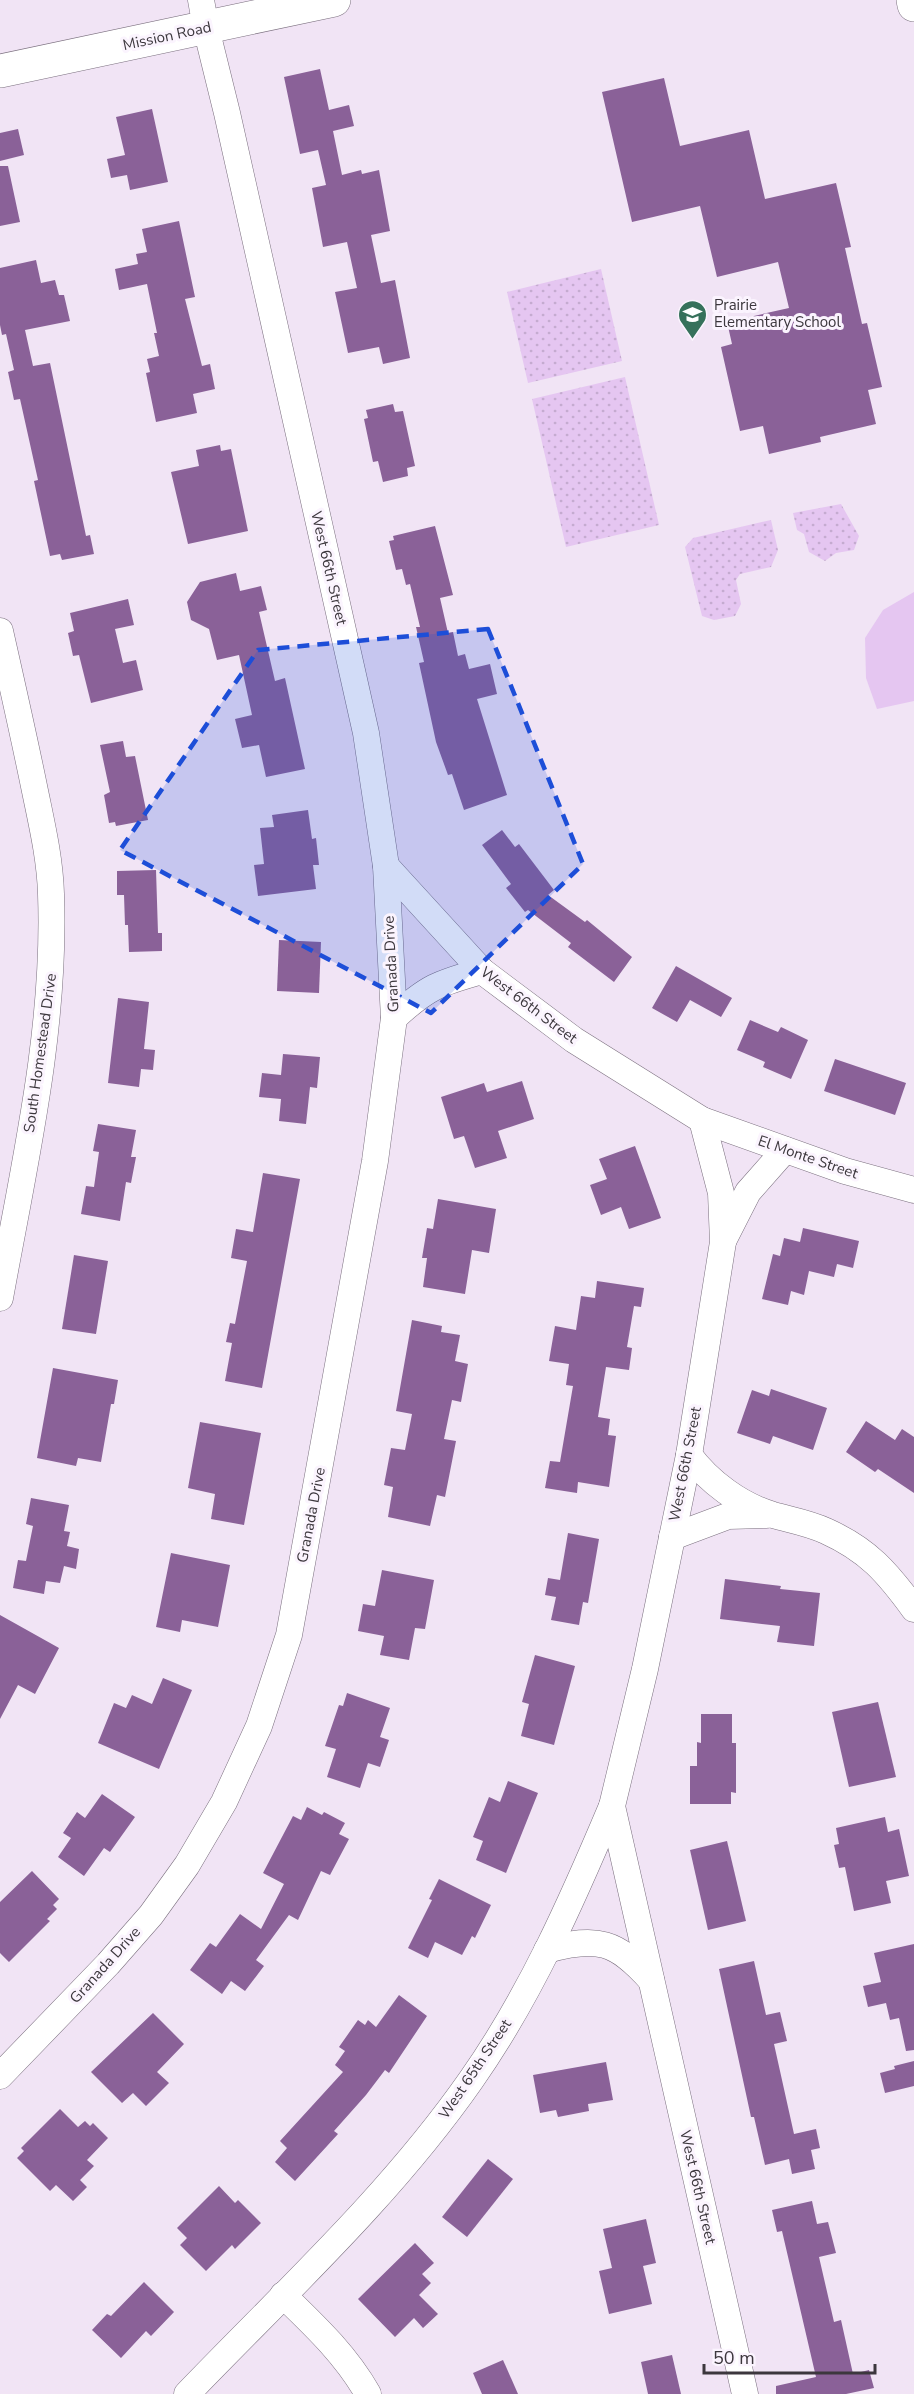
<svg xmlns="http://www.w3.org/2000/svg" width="914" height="2394" viewBox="0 0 914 2394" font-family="'Nunito Sans',sans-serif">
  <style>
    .green { fill: url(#green-dots) }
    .pitch { fill: #e5c6f1 }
    .building { fill: #8a6198 }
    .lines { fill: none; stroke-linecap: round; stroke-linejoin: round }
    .street-casing { stroke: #7b707f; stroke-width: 27 }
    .secondary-casing { stroke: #7b707f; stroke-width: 34 }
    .street { stroke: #fff; stroke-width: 26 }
    .secondary { stroke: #fff; stroke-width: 33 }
    .marked { fill: #1d4ed8; fill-opacity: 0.2; stroke: #1d4ed8; stroke-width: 4.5; stroke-dasharray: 12 8; stroke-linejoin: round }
    .labels { text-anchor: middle; stroke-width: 6; stroke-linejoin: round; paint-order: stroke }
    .street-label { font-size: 15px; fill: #3c373d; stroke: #fbf4fe }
    .poi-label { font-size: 15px; fill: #3c373d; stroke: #fbf4fe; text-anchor: start }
  </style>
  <defs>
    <pattern id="green-dots" width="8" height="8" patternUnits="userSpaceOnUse" patternTransform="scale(1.5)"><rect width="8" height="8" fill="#e5c6f1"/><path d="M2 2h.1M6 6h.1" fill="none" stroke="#c5abd0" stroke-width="1.8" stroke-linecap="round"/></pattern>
  </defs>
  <rect width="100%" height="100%" fill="#f1e4f5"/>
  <!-- green -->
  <g class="green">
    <path d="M601 269 622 361 528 383 507 292Z"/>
    <path d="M625 377 659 525 566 547 532 399Z"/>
    <path d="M841 504 859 536 854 550 836 553 825 561 809 552 804 534 797 530 793 513Z"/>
    <path d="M771 520 778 550 771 567 740 574 736 580 741 604 735 616 714 620 702 616 685 547 693 538Z"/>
  </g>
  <!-- pitch -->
  <path class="pitch" d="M914 592V701L877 709 866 678 865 638 883 610Z"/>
  <!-- building -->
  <g class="building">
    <path d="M320 69 329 110 349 105 354 126 333 131 342 175 361 170 362 174 379 170 390 231 371 235 381 283 395 280 410 358 383 364 379 347 348 353 335 292 357 288 347 242 323 247 312 188 326 185 318 150 300 154 284 77Z"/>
    <path d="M664 78 680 146 749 130 765 199 836 183 851 247 845 248 862 324 867 323 882 387 868 390 876 424 820 437 821 442 769 454 763 426 740 431 721 347 732 344 727 322 789 308 778 262 717 277 700 206 632 222 602 92Z"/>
    <path d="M152 109 168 182 130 190 127 175 111 178 107 159 125 155 116 117Z"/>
    <path d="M18 129 24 155 0 161V133Z"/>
    <path d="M0 166H8L20 222 0 226Z"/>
    <path d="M179 221 195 297 185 299 202 366 210 364 215 389 193 394 197 413 156 422 146 373 150 372 147 359 159 356 154 333H157L147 284 119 290 115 269 138 264 136 254 147 252 142 229Z"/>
    <path d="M36 260 41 283 55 280 59 295H64L70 321 25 330 33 366 50 363 86 536 90 535 94 554 62 560 60 554 50 556 34 481 38 480 20 399 14 400 8 372 14 370 6 334 2 335 0 325V268Z"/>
    <path d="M393 404 395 412 403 411 415 466 407 468 408 476 383 482 378 461 373 462 364 419 368 418 366 410Z"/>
    <path d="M220 445 221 451 231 449 248 531 188 544 171 472 199 466 196 450Z"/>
    <path d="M435 526 453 595 440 598 448 633 453 632 458 656 465 654 469 669 490 664 497 694 477 699 507 795 464 810 452 774 448 775 436 742 419 663 424 662 416 627H420L410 584 406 585 402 569 396 570 389 541 394 540 393 536Z"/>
    <path d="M236 573 240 591 261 586 267 610 259 612 275 681 285 678 305 769 266 777 259 745 242 748 235 719 252 715 239 655 217 660 209 629 191 620 187 602 200 582Z"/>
    <path d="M128 599 134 625 115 629 123 663 136 660 143 690 91 703 79 655 73 656 68 633 74 631 70 613Z"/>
    <path d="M123 741 126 757 135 756 148 820 116 826 115 822 109 823 104 795 110 792 100 745Z"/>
    <path d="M308 810 312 839 316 838 319 865H313L316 889 258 896 254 865 264 864 260 828 274 827 272 815Z"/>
    <path d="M502 830 515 847 519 844 554 890 548 895 585 922 587 920 632 957 614 982 568 947 571 943 528 910 525 912 506 888 511 884 482 845Z"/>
    <path d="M156 870 158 933H162V951L129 952 128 925H125L124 895H117V871Z"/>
    <path d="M279 940 321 942 319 993 277 991Z"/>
    <path d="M676 966 732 998 721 1017 690 1000 677 1022 652 1008Z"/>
    <path d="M118 998 149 1002 144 1049 155 1050 153 1070 141 1069 139 1087 108 1083Z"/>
    <path d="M750 1020 778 1032 781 1027 808 1040 791 1079 763 1067 765 1062 737 1050Z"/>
    <path d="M283 1054 320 1057 317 1088 310 1087 306 1124 279 1121 281 1099 259 1097 262 1073 281 1075Z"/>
    <path d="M835 1059 906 1083 895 1115 824 1091Z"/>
    <path d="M522 1081 534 1119 498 1131 507 1158 475 1168 464 1136 454 1139 441 1097 484 1083 487 1092Z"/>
    <path d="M98 1124 136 1130 131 1157H136L131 1183 126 1182 120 1221 81 1214 86 1186 94 1187 99 1152 93 1151Z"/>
    <path d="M635 1146 661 1218 629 1229 621 1207 601 1215 590 1185 607 1179 599 1159Z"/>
    <path d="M263 1173 300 1179 262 1388 225 1381 232 1343 226 1342 230 1323 235 1324 247 1261 231 1258 236 1229 253 1232Z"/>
    <path d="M438 1199 496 1209 489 1253 472 1250 465 1294 423 1287 427 1258H422L427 1228 433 1229Z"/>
    <path d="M803 1228 859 1241 853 1268 837 1264 834 1277 809 1271 804 1295 791 1291 788 1305 762 1299 773 1254 780 1256 784 1238 800 1242Z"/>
    <path d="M74 1255 108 1261 96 1334 62 1329Z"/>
    <path d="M597 1281 644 1288 641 1307 634 1306 627 1347 632 1348 629 1370 606 1367 598 1417 610 1419 608 1435 616 1436 609 1487 578 1482 577 1493 545 1488 550 1461 560 1462 573 1386 566 1385 569 1364 549 1361 555 1326 576 1330 581 1296 595 1298Z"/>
    <path d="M412 1320 442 1326 441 1332 460 1335 455 1361 468 1364 461 1402 452 1400 444 1439 456 1441 445 1497 437 1495 430 1526 388 1517 393 1487 384 1485 391 1448 405 1450 412 1414 396 1411Z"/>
    <path d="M53 1368 118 1380 114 1404H111L101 1462 78 1458 76 1466 37 1458Z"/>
    <path d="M771 1389 827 1408 813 1450 773 1436 770 1444 737 1433 752 1390 769 1396Z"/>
    <path d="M866 1421 895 1440 902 1429 914 1437V1493L878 1469 875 1472 846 1452Z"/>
    <path d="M200 1422 261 1433 244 1525 211 1519 215 1494 188 1488Z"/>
    <path d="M31 1498 69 1505 64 1531 70 1532 67 1546 79 1549 76 1569 64 1566 60 1583 46 1581 44 1594 13 1588 18 1560 26 1561 33 1526 26 1524Z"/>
    <path d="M568 1533 599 1539 588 1603 583 1602 579 1625 551 1620 556 1597 545 1595 548 1578 560 1580Z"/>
    <path d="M171 1553 230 1565 218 1627 182 1620 180 1632 156 1627Z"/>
    <path d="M382 1570 434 1580 425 1629 415 1628 409 1660 380 1655 384 1636 358 1631 363 1604 375 1606Z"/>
    <path d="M725 1579 781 1586 780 1589 820 1593 814 1646 777 1642 780 1626 720 1619Z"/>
    <path d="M0 1615 59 1648 35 1694 18 1685 0 1719Z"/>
    <path d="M535 1655 575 1666 554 1745 521 1736 529 1704 522 1702Z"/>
    <path d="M163 1678 192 1690 159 1769 98 1743 114 1703 126 1708 132 1695 152 1704Z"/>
    <path d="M347 1693 390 1708 380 1737 389 1740 380 1767 368 1763 360 1788 327 1777 336 1749 325 1746 339 1705 343 1706Z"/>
    <path d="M878 1702 896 1777 849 1787 832 1712Z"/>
    <path d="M701 1714H732V1743H736V1793L731 1792V1804H690V1766H697V1742L701 1743Z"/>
    <path d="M508 1781 538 1793 506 1873 476 1860 483 1841 473 1837 489 1797 500 1802Z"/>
    <path d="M102 1794 135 1817 110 1852 104 1848 84 1876 58 1857 71 1838 63 1833 77 1812 85 1818Z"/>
    <path d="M307 1807 322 1815 324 1812 345 1823 339 1834 349 1839 330 1875 321 1871 298 1920 289 1915 256 1960 264 1966 245 1991 231 1981 222 1994 190 1970 210 1943 216 1947 240 1914 261 1929 284 1884 263 1873 293 1816 301 1820Z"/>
    <path d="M885 1817 888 1832 899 1829 909 1876 886 1881 891 1903 854 1911 845 1867 839 1868 834 1845 839 1844 836 1828Z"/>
    <path d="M727 1841 746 1921 708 1930 690 1850Z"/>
    <path d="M32 1871 59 1899 53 1905 57 1909 47 1919 50 1921 9 1962 0 1953V1902Z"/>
    <path d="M439 1879 491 1905 475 1938 472 1936 462 1955 435 1942 428 1958 408 1948 432 1900 429 1899Z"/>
    <path d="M914 1944V2050L906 2051 899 2018 890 2020 886 2003 868 2007 863 1986 881 1982 874 1953Z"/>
    <path d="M754 1961 766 2015 780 2012 787 2041 774 2044 794 2134 816 2129 820 2148 811 2150 815 2169 792 2174 789 2159 765 2165 754 2117H751L719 1969Z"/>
    <path d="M399 1995 427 2016 389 2073 385 2070 366 2095 334 2131 338 2134 295 2181 275 2162 287 2148 280 2141 343 2072 335 2065 345 2051 339 2047 358 2020 365 2025 368 2020 376 2027Z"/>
    <path d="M153 2013 184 2044 157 2072 169 2083 146 2106 133 2093 122 2103 91 2072Z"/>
    <path d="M914 2061V2086L885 2093 880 2073 895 2069 894 2066Z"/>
    <path d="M606 2062 613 2100 588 2104 589 2111 558 2117 556 2110 540 2113 533 2075Z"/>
    <path d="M60 2109 78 2127 85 2121 90 2126 93 2123 108 2138 87 2160 94 2166 80 2180 87 2187 73 2201 56 2185 50 2191 17 2158 24 2151 21 2148Z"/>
    <path d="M488 2159 513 2179 467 2237 442 2217Z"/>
    <path d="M219 2186 235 2203 238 2200 261 2223 235 2249 232 2245 206 2271 180 2245 187 2238 177 2228Z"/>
    <path d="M812 2201 817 2224 828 2222 836 2253 819 2257 834 2322 841 2320 853 2374 869 2370 874 2388 846 2394H776V2386L816 2377 782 2231 777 2232 772 2210Z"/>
    <path d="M646 2219 656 2263 643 2266 652 2304 609 2314 599 2271 612 2268 603 2229Z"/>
    <path d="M415 2243 434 2263 422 2274 431 2283 419 2295 438 2314 423 2328 414 2318 395 2337 358 2299Z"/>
    <path d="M144 2282 174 2312 151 2336 146 2331 121 2358 92 2330 107 2314 111 2316Z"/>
    <path d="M672 2355 681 2394H648L641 2362Z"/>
    <path d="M503 2360 518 2394H482L473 2373Z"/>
  </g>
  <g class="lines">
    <defs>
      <g id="street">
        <path d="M0 631C12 684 24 737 35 791 42 825 50 859 51 894 56 1030 24 1165 0 1298"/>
        <path d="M386 866 482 971 574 1040 702 1120 845 1171 914 1190"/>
        <path d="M394 1018C427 987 439 983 482 971"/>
        <path d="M702 1120 721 1193 723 1242 689 1455 645 1669 612 1806 745 2394"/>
        <path d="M724 1239 748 1192 785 1150"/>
        <path d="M689 1455C709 1482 740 1505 773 1515 791 1520 809 1523 826 1531 868 1550 887 1572 914 1609"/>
        <path d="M672 1537 728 1516 766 1515"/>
        <path d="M547 1950C598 1936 616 1941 651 1980"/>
        <path d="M0 2076 108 1964 151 1915 187 1865 224 1802 259 1726 289 1635 375 1161 394 1018 386 866 366 733 227 113 206 28 201 0"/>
        <path d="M283 2295C315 2326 346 2355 368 2394"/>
        <path d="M187 2394C284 2293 390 2196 471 2080 530 1996 572 1901 612 1806"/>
      </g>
      <g id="secondary">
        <path d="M913 0 914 5"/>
        <path d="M0 71 334 0"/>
      </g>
    </defs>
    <!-- street casing -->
    <use href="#street" class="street-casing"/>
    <!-- secondary casing -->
    <use href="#secondary" class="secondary-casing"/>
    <!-- street -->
    <use href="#street" class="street"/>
    <!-- secondary -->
    <use href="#secondary" class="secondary"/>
  </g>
  <!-- marked area -->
  <path class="marked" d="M488 629 583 864 431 1013 120 850 258 650Z"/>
  <!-- icons -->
  <defs>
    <symbol id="school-pin" viewBox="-11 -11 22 30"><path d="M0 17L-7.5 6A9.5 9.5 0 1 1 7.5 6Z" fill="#36715b" stroke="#fbf4fe"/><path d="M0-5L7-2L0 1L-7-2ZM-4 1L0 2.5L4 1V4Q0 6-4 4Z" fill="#fff"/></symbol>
  </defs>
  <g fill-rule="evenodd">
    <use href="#school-pin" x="676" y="298" width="33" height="45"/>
  </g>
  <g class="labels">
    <!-- street labels -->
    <g class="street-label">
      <text transform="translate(167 36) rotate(-12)" y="5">Mission Road</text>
      <text transform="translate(329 568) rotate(77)" y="5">West 66th Street</text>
      <text transform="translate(391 964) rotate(-93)" y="5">Granada Drive</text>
      <text transform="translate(529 1005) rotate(37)" y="5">West 66th Street</text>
      <text transform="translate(40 1053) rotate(-82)" y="5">South Homestead Drive</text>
      <text transform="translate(808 1157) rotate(19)" y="5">El Monte Street</text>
      <text transform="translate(685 1464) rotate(-79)" y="5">West 66th Street</text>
      <text transform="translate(311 1515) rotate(-79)" y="5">Granada Drive</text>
      <text transform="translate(105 1965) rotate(-48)" y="5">Granada Drive</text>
      <text transform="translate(475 2069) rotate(-56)" y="5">West 65th Street</text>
      <text transform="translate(698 2187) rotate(77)" y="5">West 66th Street</text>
    </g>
    <!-- poi labels -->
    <g class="poi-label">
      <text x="714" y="310">Prairie<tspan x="714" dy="17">Elementary School</tspan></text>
    </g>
  </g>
  <!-- scale -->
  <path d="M704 2364v9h171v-9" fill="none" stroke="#3c373d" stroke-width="3"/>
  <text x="713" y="2364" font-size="18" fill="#3c373d" stroke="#fbf4fe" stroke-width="4.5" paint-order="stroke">50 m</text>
</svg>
